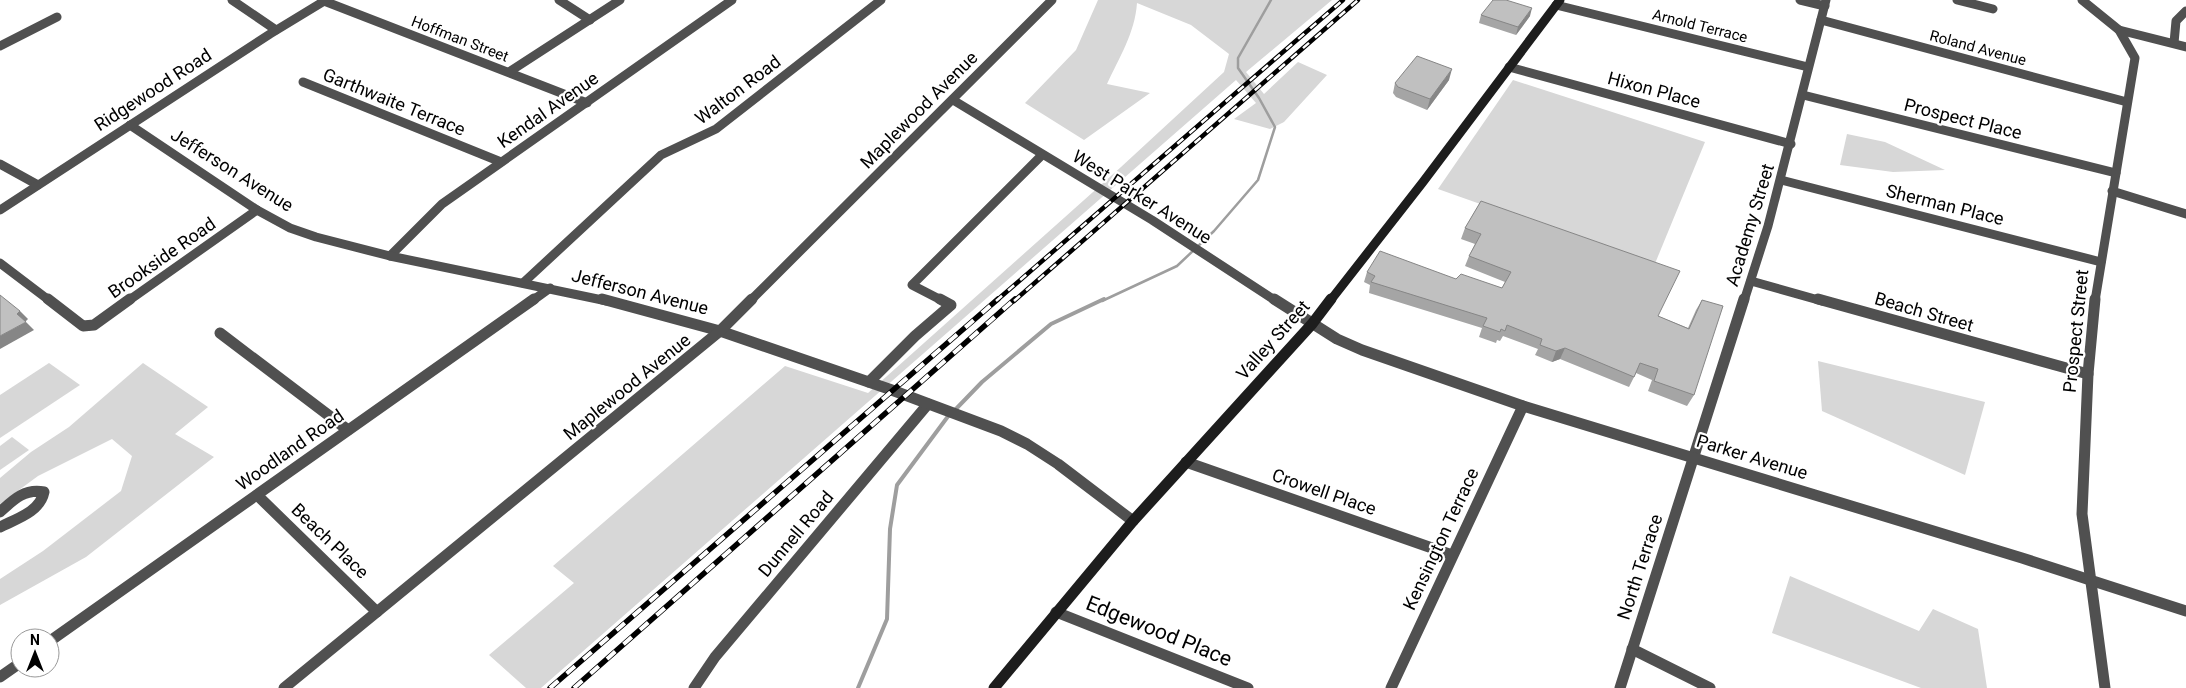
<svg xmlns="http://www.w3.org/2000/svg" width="2186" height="688" viewBox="0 0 2186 688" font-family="Roboto,sans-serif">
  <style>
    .green { fill: #d7d7d7 }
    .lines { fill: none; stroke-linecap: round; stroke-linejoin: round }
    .stream-far1 { stroke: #9e9e9e; stroke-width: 2.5 }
    .stream { stroke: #9e9e9e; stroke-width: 4 }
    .minor-far1 { stroke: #505050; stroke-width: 9 }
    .minor { stroke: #505050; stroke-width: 11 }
    .tertiary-far1 { stroke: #505050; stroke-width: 9 }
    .tertiary { stroke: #505050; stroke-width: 11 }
    .secondary-far1 { stroke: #1d1d1d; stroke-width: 9 }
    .secondary { stroke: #1d1d1d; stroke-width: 11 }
    .rail-far1-casing { stroke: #000; stroke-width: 4.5 }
    .rail-casing { stroke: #000; stroke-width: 5.5 }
    .rail-far1 { stroke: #fff; stroke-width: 2.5; stroke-dasharray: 8; stroke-linecap: butt }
    .rail { stroke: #fff; stroke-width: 4; stroke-dasharray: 11; stroke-linecap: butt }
    .wall { fill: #a5a5a5 }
    .shaded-wall { fill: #868686 }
    .building { fill: #c0c0c0; stroke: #868686 }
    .labels { text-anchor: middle; stroke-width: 4.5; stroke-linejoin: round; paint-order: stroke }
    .far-street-label { font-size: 15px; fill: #000; stroke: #fff }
    .street-label { font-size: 18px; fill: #000; stroke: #fff }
    .near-street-label { font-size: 21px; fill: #000; stroke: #fff }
  </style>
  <rect width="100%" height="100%" fill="#fff"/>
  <!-- green -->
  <g class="green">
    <path d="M1098 0H1332L1246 72 1264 94 1298 62 1327 75 1284 122 1270 129 1234 119 1256 103 1236 80 541 688H526L489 655 574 583 553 566 785 366 868 393 1121 167 1224 72 1229 54 1191 25 1137 3C1135 33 1119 58 1107 84L1150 93 1084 140 1025 103 1076 50Z"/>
    <path d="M1513 80 1705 142 1654 266 1438 189Z"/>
    <path d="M1847 134 1885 142 1945 170 1893 172 1840 165Z"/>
    <path d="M1818 361 1985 402 1965 475 1822 411Z"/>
    <path d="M49 363 80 385 0 438V395Z"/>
    <path d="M143 363 208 407 175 434 214 457 86 557 0 605V579L43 551 121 491 132 456 112 439 38 476 0 504V478L31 452 69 427Z"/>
    <path d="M12 437 29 450 0 470V446Z"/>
    <path d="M1790 576 1919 631 1933 609 1978 629 1987 688H1921L1772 633Z"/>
  </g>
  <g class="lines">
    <!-- stream-far1 -->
    <path class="stream-far1" d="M1102 301 1177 266 1214 231 1258 180 1275 127 1259 98 1238 68V58L1271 0"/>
    <!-- stream -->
    <g class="stream">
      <path d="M954 411 982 382 1051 324 1104 299"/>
      <path d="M858 688 887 619 890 529 897 485 949 415"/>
    </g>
    <!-- minor-far1 -->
    <g class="minor-far1">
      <path d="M232 0 276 30"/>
      <path d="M559 0 590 20"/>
      <path d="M1800 0 1825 6"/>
      <path d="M1957 0 1993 9"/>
      <path d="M324 1 587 103"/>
      <path d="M1556 5 1808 67"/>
      <path d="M1821 20 2127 102"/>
      <path d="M2119 30 2186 47"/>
      <path d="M2174 43 2176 21 2186 11"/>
      <path d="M0 46 57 17"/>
      <path d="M1509 67 1791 144"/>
      <path d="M509 72 620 0"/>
      <path d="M303 82 501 162"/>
      <path d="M1803 95 2116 173"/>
      <path d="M0 164 38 185"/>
      <path d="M1781 180 2101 262"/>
      <path d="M2112 191 2186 214"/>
      <path d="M390 256 442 204 732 0"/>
      <path d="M0 263 50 301"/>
      <path d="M1751 281 1822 301"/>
      <path d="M523 283 661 155 716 129 881 0"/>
      <path d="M128 301 257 210"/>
      <path d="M532 301 550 288"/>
      <path d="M943 301 912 285 1042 155"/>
      <path d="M1744 301 1768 226 1826 0"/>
    </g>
    <!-- minor -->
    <g class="minor">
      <path d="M48 299 83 326 94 325 130 299"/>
      <path d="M1818 299 2088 374"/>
      <path d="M220 333 348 430"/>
      <path d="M869 382 915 336 951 305 940 299"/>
      <path d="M1186 462 1452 555"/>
      <path d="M257 495 377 612"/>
      <path d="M0 512C13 500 25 488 44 492 40 512 16 519 0 527"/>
      <path d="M1056 612 1248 688"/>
      <path d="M50 641 534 299"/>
      <path d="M1632 649 1710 688"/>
      <path d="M0 677 20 663"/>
      <path d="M694 688 715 657 928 404"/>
      <path d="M1391 688 1523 406"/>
      <path d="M1620 688 1744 299"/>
    </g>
    <!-- tertiary-far1 -->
    <g class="tertiary-far1">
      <path d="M2082 0 2119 30 2135 58 2095 301"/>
      <path d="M953 100 1152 220 1276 301"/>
      <path d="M130 125 257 210 290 228 316 237 390 256 607 301"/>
      <path d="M0 210 270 34 326 0"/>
      <path d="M750 301 1052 0"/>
    </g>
    <!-- tertiary -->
    <g class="tertiary">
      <path d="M602 299 720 331 889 389 1001 431 1027 444 1058 464 1133 521"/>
      <path d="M1274 299 1337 339 1362 350 1523 406 2022 558 2186 611"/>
      <path d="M2095 299 2088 374 2082 514 2105 688"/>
      <path d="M284 688 720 331 752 299"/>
    </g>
    <!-- secondary-far1 -->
    <path class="secondary-far1" d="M1330 301 1423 182 1560 0"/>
    <!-- secondary -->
    <path class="secondary" d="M994 688 1133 521 1312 324 1331 299"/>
    <defs>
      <g id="rail-far1">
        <path d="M996 301 1343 0"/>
        <path d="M1014 301 1358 0"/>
      </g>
      <g id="rail">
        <path d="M550 688 998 299"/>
        <path d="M574 688 1015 299"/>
      </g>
    </defs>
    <!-- rail-far1 casing -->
    <use href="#rail-far1" class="rail-far1-casing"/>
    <!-- rail casing -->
    <use href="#rail" class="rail-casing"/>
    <!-- rail-far1 -->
    <use href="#rail-far1" class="rail-far1"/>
    <!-- rail -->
    <use href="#rail" class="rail"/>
  </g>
  <!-- wall -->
  <g class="wall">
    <path d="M1481 15 1530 16 1516 35 1479 23Z"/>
    <path d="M1449 80 1427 110 1396 97 1393 93 1395 83Z"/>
    <path d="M1481 201 1658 316 1688 328 1696 310 1702 300 1694 395 1687 406 1648 391 1652 380 1636 373 1629 387 1560 359 1552 362 1535 355 1538 349 1503 336 1500 341 1497 340 1496 343 1479 337 1482 328 1369 293 1370 285 1364 282 1367 272 1456 279 1502 288 1505 282 1465 266 1469 256 1475 244 1461 239 1465 228Z"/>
  </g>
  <!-- shaded-wall -->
  <g class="shaded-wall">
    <path d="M1532 8 1530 16 1516 35 1518 27Z"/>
    <path d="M1452 69 1449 80 1427 110 1430 99Z"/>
    <path d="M20 311 28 319 25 322 17 314Z"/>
    <path d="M26 322 34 330 0 349V336Z"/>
    <path d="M1565 348 1560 359 1552 362 1556 351Z"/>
  </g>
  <!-- building -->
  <g class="building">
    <path d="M1493 0H1506L1532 8 1518 27 1481 15Z"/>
    <path d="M1417 56 1452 69 1430 99 1398 87 1395 83Z"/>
    <path d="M1481 201 1680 271 1658 316 1689 329 1702 300 1723 306 1694 395 1654 381 1658 369 1640 363 1634 377 1565 348 1556 351 1540 345 1542 339 1507 325 1505 331 1501 329 1500 332 1483 326 1487 318 1371 282 1375 276 1367 272 1380 251 1456 279 1461 274 1502 288 1511 272 1469 256 1481 234 1465 228Z"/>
    <path d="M0 295 20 311 17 314 26 322 0 336Z"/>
  </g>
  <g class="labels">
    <!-- far-street labels -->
    <g class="far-street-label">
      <text transform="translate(1700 26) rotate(14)" y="5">Arnold Terrace</text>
      <text transform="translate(460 39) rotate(21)" y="5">Hoffman Street</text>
      <text transform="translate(1978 48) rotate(15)" y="5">Roland Avenue</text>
    </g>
    <!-- street labels -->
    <g class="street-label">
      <text transform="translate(153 90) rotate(-33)" y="6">Ridgewood Road</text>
      <text transform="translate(738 90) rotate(-37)" y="6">Walton Road</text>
      <text transform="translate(1654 90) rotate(15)" y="6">Hixon Place</text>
      <text transform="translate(394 102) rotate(22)" y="6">Garthwaite Terrace</text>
      <text transform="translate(548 110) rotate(-35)" y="6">Kendal Avenue</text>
      <text transform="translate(919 110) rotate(-45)" y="6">Maplewood Avenue</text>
      <text transform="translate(1963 119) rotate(14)" y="6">Prospect Place</text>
      <text transform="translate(232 170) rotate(32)" y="6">Jefferson Avenue</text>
      <text transform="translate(1142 197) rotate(32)" y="6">West Parker Avenue</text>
      <text transform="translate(1945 205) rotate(14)" y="6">Sherman Place</text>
      <text transform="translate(1750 225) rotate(-73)" y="6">Academy Street</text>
      <text transform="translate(162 258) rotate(-35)" y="6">Brookside Road</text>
      <text transform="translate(640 292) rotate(14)" y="6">Jefferson Avenue</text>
      <text transform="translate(1924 312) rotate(16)" y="6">Beach Street</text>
      <text transform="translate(2076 331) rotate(-84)" y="6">Prospect Street</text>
      <text transform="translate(1273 340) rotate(-48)" y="6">Valley Street</text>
      <text transform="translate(627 387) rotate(-39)" y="6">Maplewood Avenue</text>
      <text transform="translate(290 450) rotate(-35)" y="6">Woodland Road</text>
      <text transform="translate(1752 457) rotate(17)" y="6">Parker Avenue</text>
      <text transform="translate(1324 492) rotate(19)" y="6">Crowell Place</text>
      <text transform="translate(796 534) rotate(-50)" y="6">Dunnell Road</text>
      <text transform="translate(1441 539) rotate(-65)" y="6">Kensington Terrace</text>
      <text transform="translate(330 541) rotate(44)" y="6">Beach Place</text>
      <text transform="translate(1640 567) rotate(-72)" y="6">North Terrace</text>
    </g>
    <!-- near-street labels -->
    <g class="near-street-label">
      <text transform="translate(1159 631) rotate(22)" y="7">Edgewood Place</text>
    </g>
  </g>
  <!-- north arrow -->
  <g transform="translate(35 653)"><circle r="24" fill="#ffffff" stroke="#999999"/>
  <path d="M0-4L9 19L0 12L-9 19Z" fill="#000000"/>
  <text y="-8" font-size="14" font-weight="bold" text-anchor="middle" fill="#000000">N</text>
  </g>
</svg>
